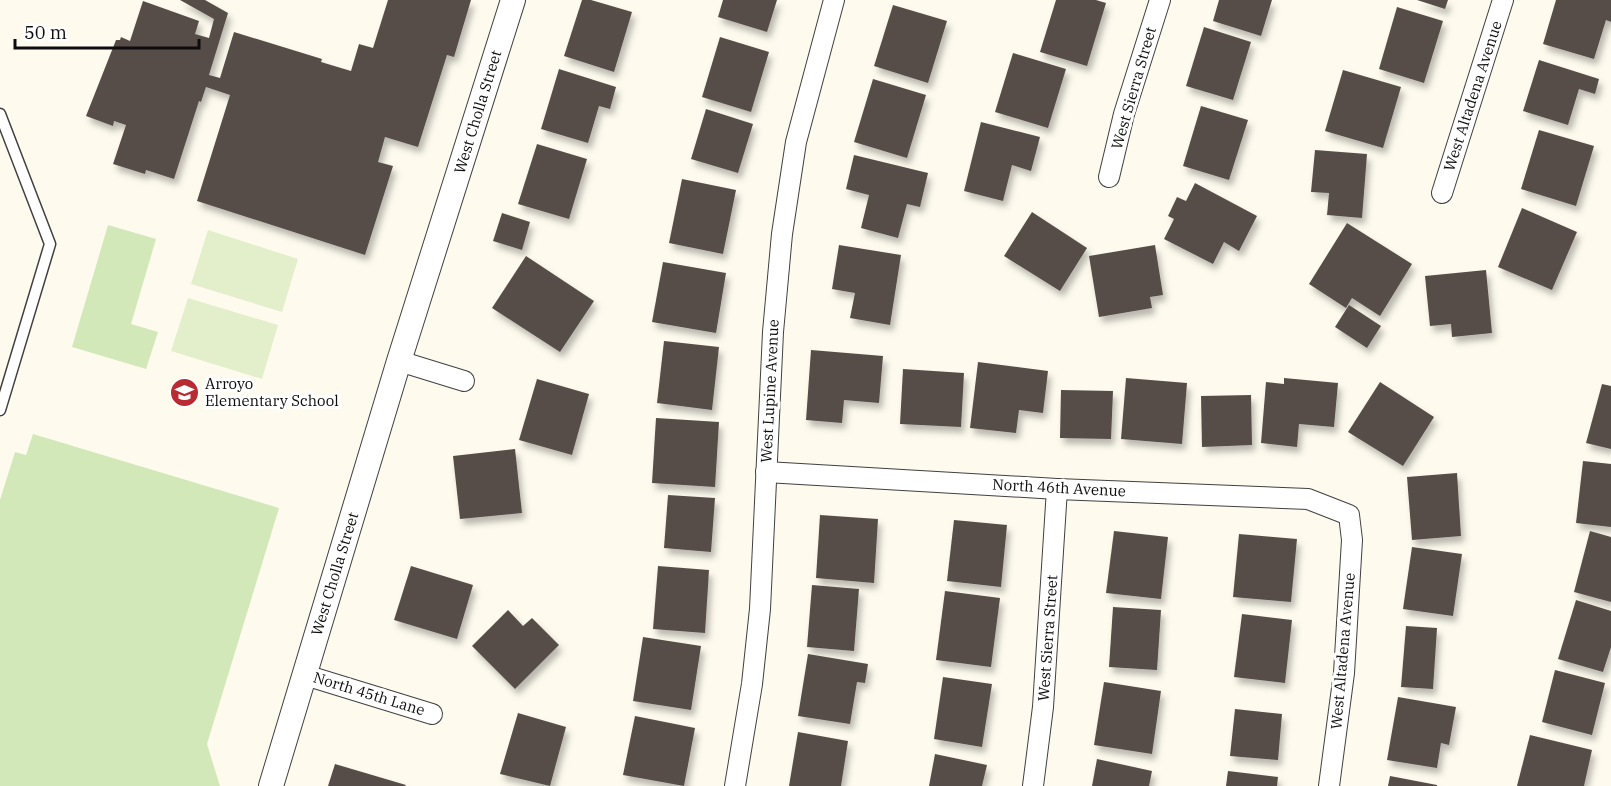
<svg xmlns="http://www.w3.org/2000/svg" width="1611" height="786" viewBox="0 0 1611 786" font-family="'IBM Plex Serif',serif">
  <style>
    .green { fill: #d2e8b9 }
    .pitch { fill: #e3efcb }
    .building { fill: #564e4a; filter: url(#shadow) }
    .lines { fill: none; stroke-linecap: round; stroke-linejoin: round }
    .service-casing { stroke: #404040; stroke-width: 13 }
    .minor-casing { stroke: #404040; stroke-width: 22 }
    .tertiary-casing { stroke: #404040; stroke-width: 26 }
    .service { stroke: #fff; stroke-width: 10 }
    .minor { stroke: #fff; stroke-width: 20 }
    .tertiary { stroke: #fff; stroke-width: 24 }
    .labels { text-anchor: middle; stroke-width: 6; stroke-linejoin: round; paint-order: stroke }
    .street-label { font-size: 15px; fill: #0d0d0d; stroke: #fff }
    .poi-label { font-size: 15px; fill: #0d0d0d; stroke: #fff; text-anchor: start }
  </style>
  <defs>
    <filter id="shadow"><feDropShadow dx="3.5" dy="6" stdDeviation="3" flood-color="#0004"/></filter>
  </defs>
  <rect width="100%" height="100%" fill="#fefbee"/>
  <!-- green -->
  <g class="green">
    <path d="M108 225 156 239 131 324 158 332 146 369 72 347Z"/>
    <path d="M33 434 279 508 207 744 220 786H0V500L15 452 26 455Z"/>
  </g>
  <!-- pitch -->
  <g class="pitch">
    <path d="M208 230 298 259 282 312 191 284Z"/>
    <path d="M188 298 278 325 262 379 171 351Z"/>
  </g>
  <!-- building -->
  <g class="building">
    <path d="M180 0H205L228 13 209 75 220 78 234 32 322 59 321 62 351 71 359 44 373 48 388 0H471L454 57 447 55 418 147 385 137 378 162 393 166 365 255 197 201 230 95 206 87 201 102 199 101 174 179 146 170 145 174 113 164 126 125 114 121 113 126 86 116 116 40H120L121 37 130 41 143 1 199 21 195 34 209 38 214 19Z"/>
    <path d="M582 0H591L632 12 614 72 564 56Z"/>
    <path d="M723 0H777L767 32 718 17Z"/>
    <path d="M1056 0H1096L1106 3 1087 66 1040 52Z"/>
    <path d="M1219 0H1272L1261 36 1213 21Z"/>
    <path d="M1417 0H1448L1445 9Z"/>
    <path d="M1556 0H1611V22L1606 20 1594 59 1543 44Z"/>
    <path d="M893 5 947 21 928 83 874 66Z"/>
    <path d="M1397 7 1443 21 1424 83 1379 69Z"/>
    <path d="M1204 27 1251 42 1233 100 1186 86Z"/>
    <path d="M720 37 769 52 751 112 702 97Z"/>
    <path d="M1013 53 1066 69 1048 128 995 112Z"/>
    <path d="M1539 60 1599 79 1595 94 1579 89 1568 125 1523 111Z"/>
    <path d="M559 69 616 87 610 109 599 106 588 143 541 129Z"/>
    <path d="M1343 70 1401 87 1383 148 1325 131Z"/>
    <path d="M873 79 926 95 907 158 854 142Z"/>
    <path d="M1201 106 1248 120 1229 180 1183 166Z"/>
    <path d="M706 109 753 124 738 173 691 159Z"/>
    <path d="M981 122 1040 137 1031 171 1012 165 1003 201 964 191Z"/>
    <path d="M1539 130 1594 146 1576 206 1521 189Z"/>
    <path d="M537 144 587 159 569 219 518 204Z"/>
    <path d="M1315 150 1367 154 1362 218 1327 215 1329 193 1311 192Z"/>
    <path d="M854 155 928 173 920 207 907 204 898 238 861 228 869 195 846 189Z"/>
    <path d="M682 179 736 190 723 254 669 243Z"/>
    <path d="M1195 183 1257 216 1239 251 1224 242 1213 264 1164 239 1174 219 1168 216 1177 197 1186 201Z"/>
    <path d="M1522 208 1577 232 1552 290 1498 267Z"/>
    <path d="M1032 212 1087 248 1060 291 1004 256Z"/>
    <path d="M502 213 530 222 522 250 493 241Z"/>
    <path d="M1347 223 1412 264 1380 316 1352 298 1346 308 1309 284Z"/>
    <path d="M839 245 901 255 890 325 850 318 855 293 832 289Z"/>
    <path d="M1155 245 1163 295 1150 297 1152 308 1099 317 1089 256Z"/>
    <path d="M526 256 594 301 560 352 492 308Z"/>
    <path d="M663 262 726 273 716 333 652 322Z"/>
    <path d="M1486 270 1492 333 1452 337 1451 324 1430 326 1425 276Z"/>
    <path d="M1349 305 1381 326 1367 348 1335 327Z"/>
    <path d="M664 341 719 347 712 410 657 403Z"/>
    <path d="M811 350 883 356 879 403 844 400 842 423 806 420Z"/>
    <path d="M978 362 1048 371 1043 413 1019 410 1016 433 970 428Z"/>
    <path d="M903 369 964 373 961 427 900 424Z"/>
    <path d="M1126 378 1187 383 1182 444 1121 439Z"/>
    <path d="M1284 378 1338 383 1334 427 1299 424 1297 447 1261 443 1266 382 1284 384Z"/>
    <path d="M537 379 589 394 572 455 519 440Z"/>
    <path d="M1380 382 1434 417 1403 466 1348 432Z"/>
    <path d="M1602 384 1611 386V449L1586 443Z"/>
    <path d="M1061 390 1113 391 1111 439 1060 438Z"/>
    <path d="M1251 395 1252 445 1202 447 1201 396Z"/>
    <path d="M656 418 719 422 715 487 652 483Z"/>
    <path d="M515 449 522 513 460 519 453 456Z"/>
    <path d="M1583 461 1611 464V527L1576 523Z"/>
    <path d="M1457 473 1461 536 1412 540 1407 477Z"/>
    <path d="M668 495 715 498 711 552 664 548Z"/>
    <path d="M820 515 878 519 874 583 816 578Z"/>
    <path d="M954 520 1007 525 1001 587 947 581Z"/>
    <path d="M1114 531 1168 537 1161 599 1106 593Z"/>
    <path d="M1590 531 1611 537V602L1574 592Z"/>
    <path d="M1239 534 1297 539 1291 602 1233 597Z"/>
    <path d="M1412 547 1462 554 1453 616 1403 609Z"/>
    <path d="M411 566 473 585 457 639 394 620Z"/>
    <path d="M658 566 709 570 705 633 653 629Z"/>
    <path d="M812 585 859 589 854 651 807 647Z"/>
    <path d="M945 591 1000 598 991 667 936 660Z"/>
    <path d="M1576 600 1611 611V647L1603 672 1558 659Z"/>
    <path d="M1113 607 1161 610 1157 670 1109 667Z"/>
    <path d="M508 610 523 626 532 618 559 645 515 689 472 646Z"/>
    <path d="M1242 614 1292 620 1285 683 1234 677Z"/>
    <path d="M1406 626 1437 628 1433 689 1401 687Z"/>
    <path d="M643 637 701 646 691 710 633 701Z"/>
    <path d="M808 654 868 664 865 683 857 682 850 724 798 716Z"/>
    <path d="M1555 670 1605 683 1592 735 1542 722Z"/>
    <path d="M943 677 992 684 982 747 934 739Z"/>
    <path d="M1104 682 1161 691 1152 754 1094 745Z"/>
    <path d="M1398 697 1456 707 1449 745 1441 743 1437 768 1387 760Z"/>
    <path d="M1235 709 1282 714 1278 760 1230 756Z"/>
    <path d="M518 713 566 727 550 786 500 774Z"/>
    <path d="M635 716 695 728 684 786 623 775Z"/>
    <path d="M798 732 848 741 841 786H789Z"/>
    <path d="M1530 735 1592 750 1584 786H1517Z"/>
    <path d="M935 754 987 765 982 786H929Z"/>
    <path d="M1097 759 1152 771 1149 786H1092Z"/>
    <path d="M335 764 406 785 405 786H328Z"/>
    <path d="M1228 771 1278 777 1277 786H1226Z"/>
    <path d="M1390 776 1437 785V786H1388Z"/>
  </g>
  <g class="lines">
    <defs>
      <path id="service" d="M0 114 50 244 0 410"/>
      <g id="minor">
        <path d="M1109 177 1124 114 1160 0"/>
        <path d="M1442 193 1503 0"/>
        <path d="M399 361 464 381"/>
        <path d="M766 472 1057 489 1308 499 1349 515 1352 540 1344 673 1329 786"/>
        <path d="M305 675 432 714"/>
        <path d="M735 786 752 684 760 609 773 332 782 234 796 142 834 0"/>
        <path d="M1033 786 1043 707 1057 489"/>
      </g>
      <path id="tertiary" d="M271 786 399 361 513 0"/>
    </defs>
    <!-- service casing -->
    <use href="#service" class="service-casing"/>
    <!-- minor casing -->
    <use href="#minor" class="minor-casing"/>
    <!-- tertiary casing -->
    <use href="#tertiary" class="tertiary-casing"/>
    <!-- service -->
    <use href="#service" class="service"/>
    <!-- minor -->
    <use href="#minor" class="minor"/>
    <!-- tertiary -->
    <use href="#tertiary" class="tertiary"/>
  </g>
  <!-- icons -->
  <defs>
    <symbol id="school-disc" viewBox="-11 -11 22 22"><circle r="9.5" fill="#b92a32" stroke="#fff"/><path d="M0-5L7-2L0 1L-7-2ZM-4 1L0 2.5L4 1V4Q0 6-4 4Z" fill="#fff"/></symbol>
  </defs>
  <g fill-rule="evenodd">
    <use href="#school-disc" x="168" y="376" width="33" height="33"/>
  </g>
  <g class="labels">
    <!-- street labels -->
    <g class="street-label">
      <text transform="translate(1134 88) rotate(-74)" y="5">West Sierra Street</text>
      <text transform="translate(1473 96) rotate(-72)" y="5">West Altadena Avenue</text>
      <text transform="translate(478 112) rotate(-73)" y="5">West Cholla Street</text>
      <text transform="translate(770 391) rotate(-87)" y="5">West Lupine Avenue</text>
      <text transform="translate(1059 488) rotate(3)" y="5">North 46th Avenue</text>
      <text transform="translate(335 574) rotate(-73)" y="5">West Cholla Street</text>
      <text transform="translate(1048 638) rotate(-86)" y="5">West Sierra Street</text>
      <text transform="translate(1343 651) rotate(-85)" y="5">West Altadena Avenue</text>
      <text transform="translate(369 694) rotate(17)" y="5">North 45th Lane</text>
    </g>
    <!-- poi labels -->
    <g class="poi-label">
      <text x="205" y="389">Arroyo<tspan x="205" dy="17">Elementary School</tspan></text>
    </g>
  </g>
  <!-- scale -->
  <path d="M15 39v9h184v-9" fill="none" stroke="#0d0d0d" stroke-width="3"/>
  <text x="24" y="39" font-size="18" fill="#0d0d0d" stroke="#ffffff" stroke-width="4.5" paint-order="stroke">50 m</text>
</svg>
